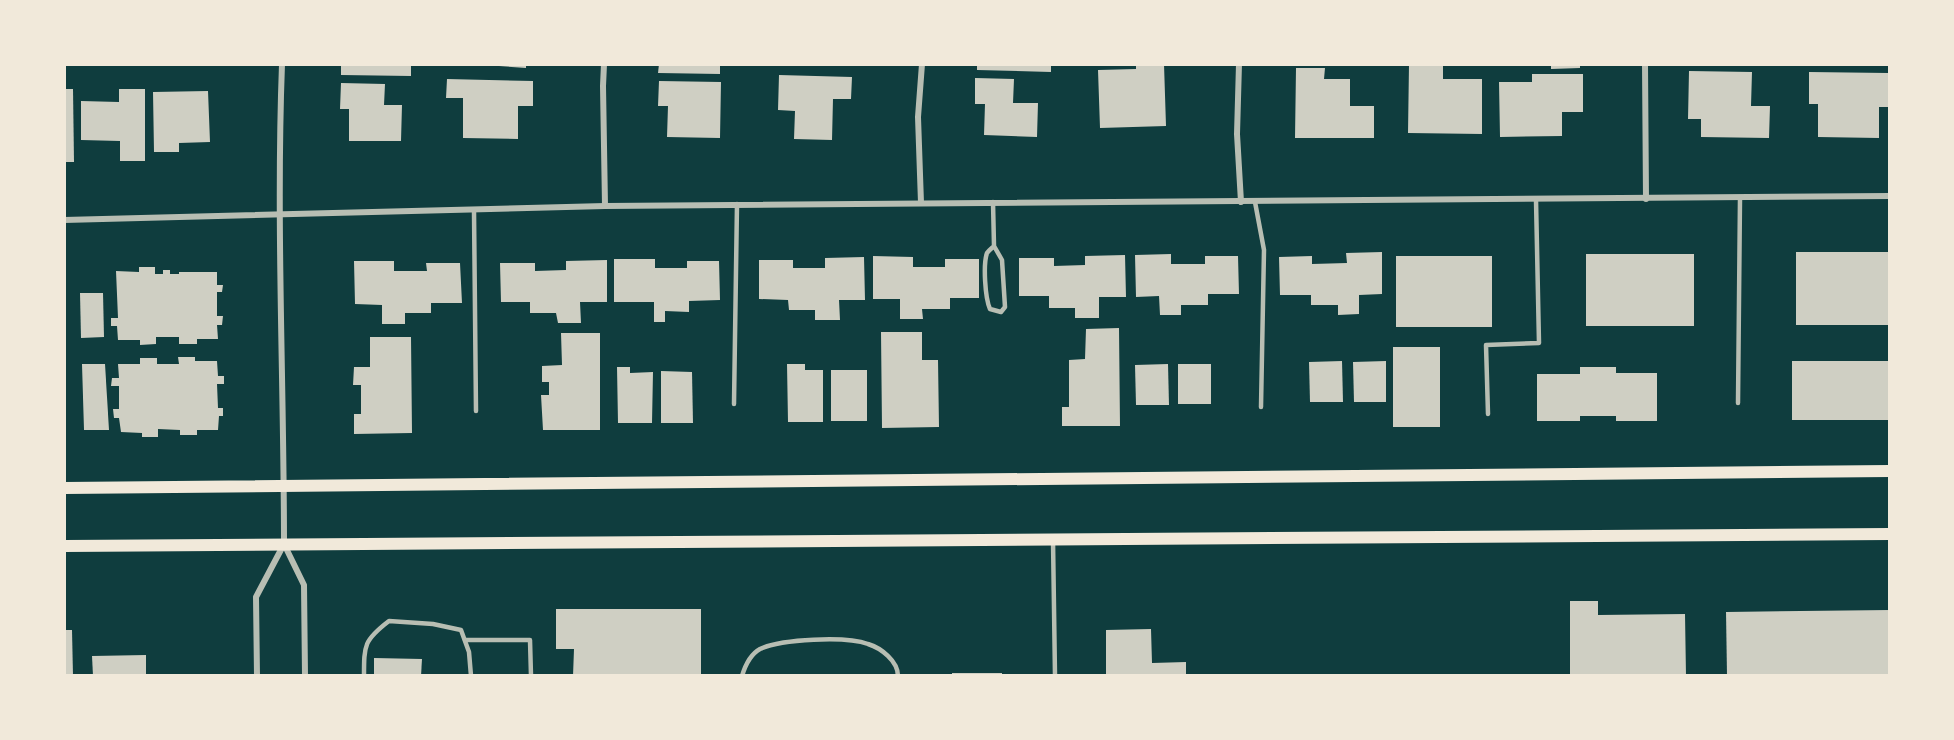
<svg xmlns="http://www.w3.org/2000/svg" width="1954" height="740" viewBox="0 0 1954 740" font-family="Overpass,sans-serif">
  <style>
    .building { fill: #cfcfc3 }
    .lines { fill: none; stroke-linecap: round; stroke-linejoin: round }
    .service { stroke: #b8beb3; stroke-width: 4.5 }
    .minor { stroke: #b8beb3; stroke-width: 6 }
    .secondary { stroke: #f1e9da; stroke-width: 12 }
  </style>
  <rect width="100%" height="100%" fill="#0f3d3e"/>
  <!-- building -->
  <g class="building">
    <path d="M341 64H411V76L341 75Z"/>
    <path d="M499 64H526V68L499 66Z"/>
    <path d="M659 64H720V74L658 73Z"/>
    <path d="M977 64H1051V72L977 70Z"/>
    <path d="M1136 64H1164L1166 126 1100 128 1098 70 1136 69Z"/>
    <path d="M1409 64H1443V79H1482V134L1408 133Z"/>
    <path d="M1551 64H1580V68L1551 69Z"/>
    <path d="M1296 68H1325L1324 79H1350V106H1374V138H1295Z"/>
    <path d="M1689 71 1752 72 1751 106H1770L1769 138 1701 137V119H1688Z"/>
    <path d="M1809 72 1888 73V107H1879V138L1818 137V104H1809Z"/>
    <path d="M1532 74H1583V112H1562V136L1500 137 1499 82H1532Z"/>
    <path d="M779 75 852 77 851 99H833L832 140 794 139 795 111 778 110Z"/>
    <path d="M975 78 1014 79 1013 103H1038L1037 137 984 135 985 104H975Z"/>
    <path d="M447 79 533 81V106H518V139L463 138V98H446Z"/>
    <path d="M659 81 721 82 720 138 667 137 668 106H658Z"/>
    <path d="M341 83 385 84 384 105H402L401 141H349V109H340Z"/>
    <path d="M64 89H73L74 162H64Z"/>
    <path d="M119 89H145V161H120V141L81 140V101L119 102Z"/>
    <path d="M208 91 210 142 179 143V152H154L153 92Z"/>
    <path d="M1382 252V294L1359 295V314L1338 315V305H1311V295H1280L1279 257 1312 256V264L1347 263 1346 253Z"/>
    <rect x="1796" y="252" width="94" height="73"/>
    <path d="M1171 254V264H1205V256H1238L1239 294H1208V305H1181V315H1160L1159 296 1136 297 1135 255Z"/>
    <rect x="1586" y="254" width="108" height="72"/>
    <path d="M1125 255 1126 297H1099V318H1075V308H1049V296H1019V258H1054V266L1085 265V256Z"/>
    <path d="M873 256 913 257V267H945V259H979V298H950V309H922L923 319H900V299H873Z"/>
    <rect x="1396" y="256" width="96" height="71"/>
    <path d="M864 257 865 300H839L840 320H815V310H789L788 300 759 299V260H793V268H825V258Z"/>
    <path d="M614 259H655V268H687V261H719L720 300 689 301V312L665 311V322H654V302H614Z"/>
    <path d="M607 260V302H580L581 323H558L556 313H530V302H501L500 263H535V271L566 270V261Z"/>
    <path d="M354 261H394V271H427L426 263H460L462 303H431V313H405V324H382V305L355 304Z"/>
    <path d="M139 267H155V274H163V270H170V274H179V272H217V285H223L222 292H217V316H223L222 325H217L218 339H197V344H179V337H156V344L140 345V340H118L117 326H111V318H118L116 271 139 272Z"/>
    <path d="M80 293H103L104 337 81 338Z"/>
    <path d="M1119 328 1120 426H1062V407H1069V360L1085 359 1086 329Z"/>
    <path d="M881 332H922V360H938L939 427 882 428Z"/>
    <path d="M561 333H600V430H543L541 395H549V382H542V366L562 365Z"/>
    <path d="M370 337H411L412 433 354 434V414H361V385H353L354 367H370Z"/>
    <rect x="1393" y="347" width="47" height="80"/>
    <path d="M178 357H195V361H217L218 376H224V384H217L218 408H223V416H219L218 430H197V435H180V430L158 429V437H142V433L121 432 119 418H114L113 409H119V386H111L112 378H119L118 364H140V358H157V364H179Z"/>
    <path d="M1342 361 1343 402H1310L1309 362Z"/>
    <path d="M1386 361V402H1354L1353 362Z"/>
    <rect x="1792" y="361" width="98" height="59"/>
    <path d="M82 364H105L109 430H84Z"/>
    <path d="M787 364H805V370H823V422H788Z"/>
    <path d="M1168 364 1169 405H1136L1135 365Z"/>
    <rect x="1178" y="364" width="33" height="40"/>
    <path d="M617 367H630V373L653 372 652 423H618Z"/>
    <path d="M1580 367H1616V373H1657V421H1616V416H1580V421H1537V374H1580Z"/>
    <rect x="831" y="370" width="36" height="51"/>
    <path d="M661 371 692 372 693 423H661Z"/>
    <path d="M1570 601H1598V615L1685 614 1686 676H1570Z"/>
    <path d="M556 609H701V676H573L574 649H556Z"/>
    <path d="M1890 610V676H1727L1726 612Z"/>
    <path d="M1151 629 1152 663 1186 662V676H1106V630Z"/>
    <path d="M64 630H72L73 676H64Z"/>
    <path d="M146 655V676H93L92 656Z"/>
    <path d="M374 658 422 659 421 676H374Z"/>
    <rect x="952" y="673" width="50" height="3"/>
  </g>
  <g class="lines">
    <!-- service -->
    <g class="service">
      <path d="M993 202 994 246 1002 260 1005 307 1001 312 990 309C985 298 983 264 987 253 989 250 992 248 994 246"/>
      <path d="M1255 202 1264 250 1261 407"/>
      <path d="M474 211 476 411"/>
      <path d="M1738 403 1740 198"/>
      <path d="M734 404 737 204"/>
      <path d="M1488 414 1486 345 1539 343 1536 200"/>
      <path d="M1053 540 1055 676"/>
      <path d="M465 640H530L531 676"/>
      <path d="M364 676C364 645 364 640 389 621L433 624 461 630 469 652 471 676"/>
      <path d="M742 676C745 666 751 654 760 649 781 639 846 636 868 644 881 648 898 661 898 676"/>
    </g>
    <!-- minor -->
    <g class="minor">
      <path d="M282 64C276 224 284 384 284 544L304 585 305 676"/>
      <path d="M604 64 603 86 605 206"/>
      <path d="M1239 64 1237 134 1241 202"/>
      <path d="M1645 64 1646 199"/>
      <path d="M921 203 918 117 922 64"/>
      <path d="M64 220 605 206 1890 196"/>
      <path d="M257 676 256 597 284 544"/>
    </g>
    <!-- secondary -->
    <g class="secondary">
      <path d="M64 488 1890 471"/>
      <path d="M64 546 1890 534"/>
    </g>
  </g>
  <!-- border -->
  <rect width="1954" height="740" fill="none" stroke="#f1e9da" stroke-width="132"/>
</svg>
